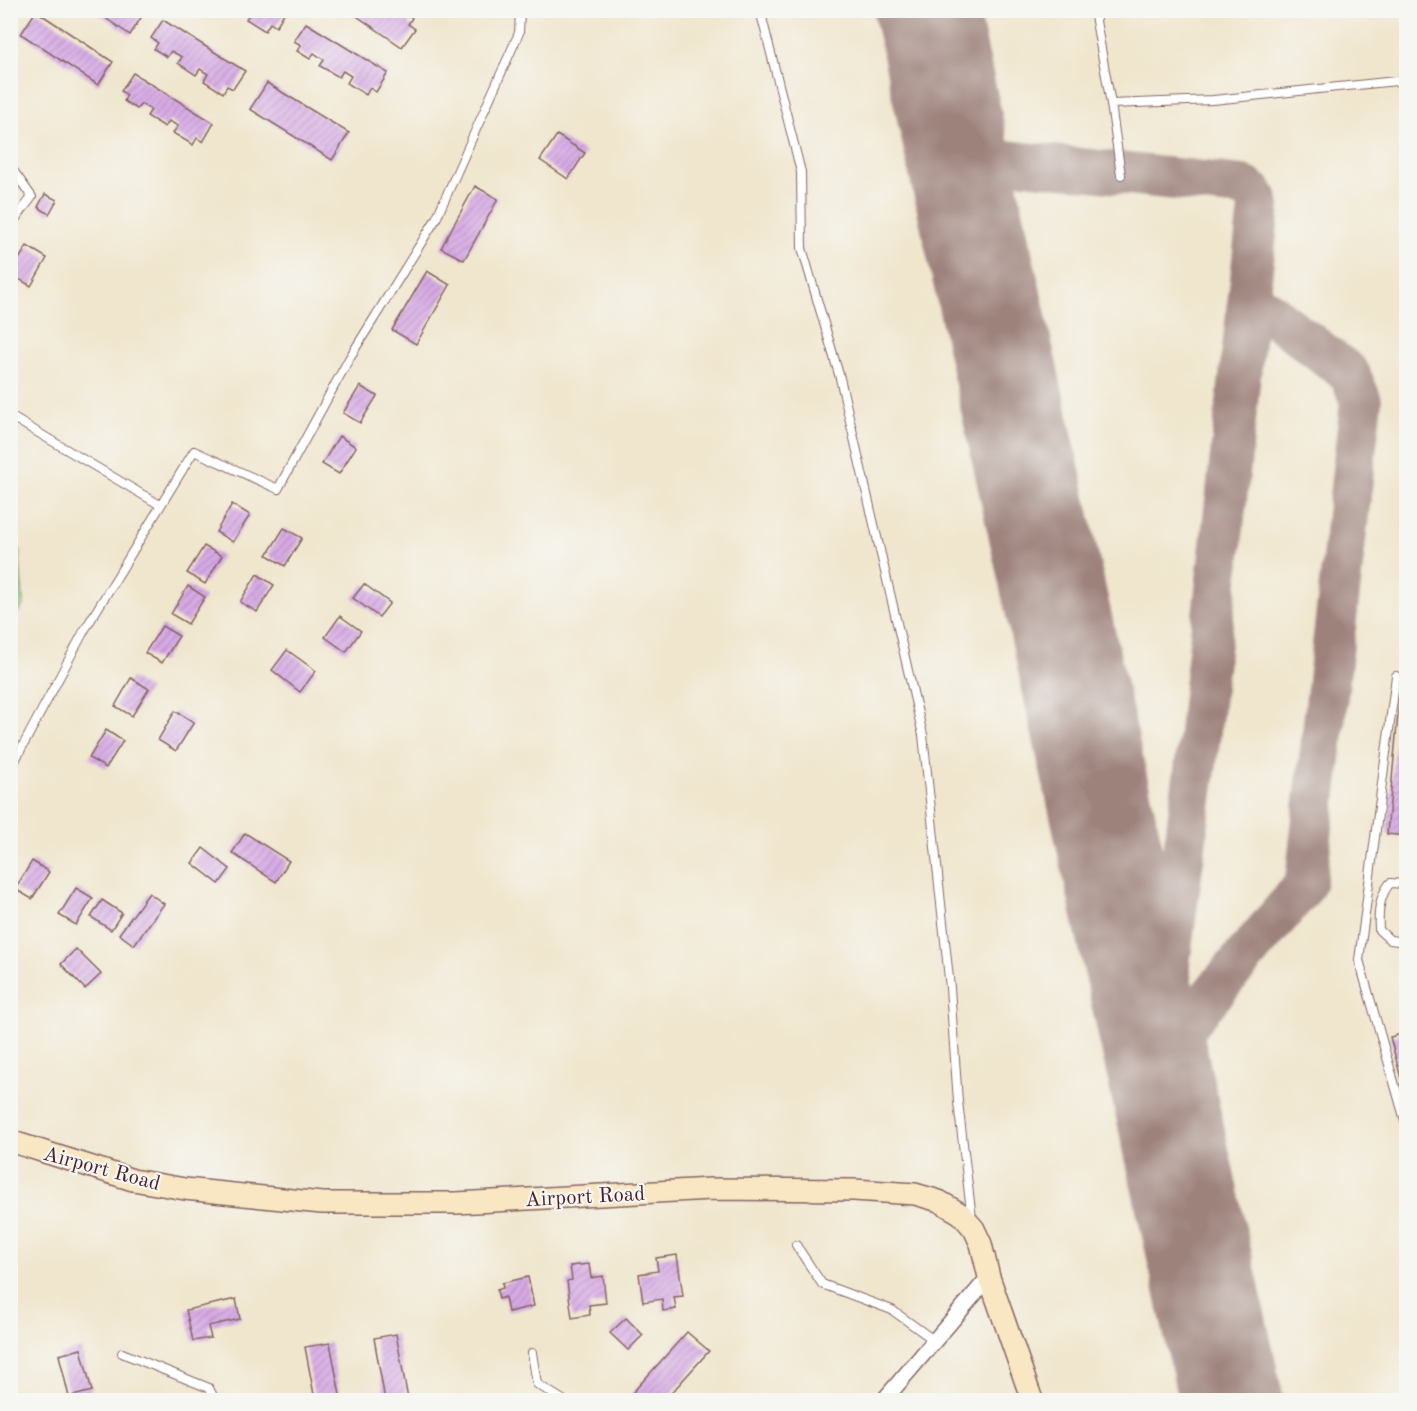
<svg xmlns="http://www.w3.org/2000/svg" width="1417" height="1411" viewBox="0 0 1417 1411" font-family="'Old Standard TT',serif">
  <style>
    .pitch { fill: #91d994; stroke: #6e7c60; stroke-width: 1.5 }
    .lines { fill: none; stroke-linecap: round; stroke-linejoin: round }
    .taxiway { stroke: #9d827c; stroke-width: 42 }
    .runway { stroke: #9d827c; stroke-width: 104 }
    .building { fill: url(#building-hatch) }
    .service-casing { stroke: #846564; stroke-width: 10 }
    .minor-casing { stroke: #846564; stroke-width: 18 }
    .secondary-casing { stroke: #846564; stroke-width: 24 }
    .service { stroke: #fff; stroke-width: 8 }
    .minor { stroke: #fff; stroke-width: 15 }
    .secondary { stroke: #f9e7c3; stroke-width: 21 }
    .labels { text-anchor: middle; stroke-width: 4.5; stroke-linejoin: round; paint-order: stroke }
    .street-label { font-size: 21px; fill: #4a1f2b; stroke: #f6f6f2 }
  </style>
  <defs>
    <pattern id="building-hatch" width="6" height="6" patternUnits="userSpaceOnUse" patternTransform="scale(1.5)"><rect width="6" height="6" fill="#d8abe6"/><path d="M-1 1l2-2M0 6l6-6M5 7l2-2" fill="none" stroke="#b18bbb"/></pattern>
  </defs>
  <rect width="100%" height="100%" fill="#f6f6f2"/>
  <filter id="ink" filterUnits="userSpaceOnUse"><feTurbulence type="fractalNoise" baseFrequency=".0167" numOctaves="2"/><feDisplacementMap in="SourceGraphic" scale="12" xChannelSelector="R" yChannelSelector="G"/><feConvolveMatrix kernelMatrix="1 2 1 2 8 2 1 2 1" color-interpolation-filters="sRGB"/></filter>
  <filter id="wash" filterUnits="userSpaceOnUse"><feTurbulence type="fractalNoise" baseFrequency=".008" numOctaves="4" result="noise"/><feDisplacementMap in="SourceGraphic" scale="24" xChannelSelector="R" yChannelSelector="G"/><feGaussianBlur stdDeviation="1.35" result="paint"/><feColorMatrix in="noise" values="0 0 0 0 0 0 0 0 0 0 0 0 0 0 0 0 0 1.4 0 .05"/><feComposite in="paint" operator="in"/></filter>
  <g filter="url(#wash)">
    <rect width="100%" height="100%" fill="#f0e6ce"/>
    <!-- pitch -->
    <path class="pitch" d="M11 538 19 549 23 605 11 622Z"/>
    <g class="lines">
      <!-- taxiway -->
      <g class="taxiway">
        <path d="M958 156 1242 186C1253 191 1257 195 1259 207L1199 740 1156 1061"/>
        <path d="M1156 1061 1303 887 1306 880 1361 401 1349 373 1249 297"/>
      </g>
      <!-- runway -->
      <path class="runway" d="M926 10 1231 1400"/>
    </g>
    <g id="blocks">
      <!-- building -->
      <g class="building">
        <path d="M94 10H146L130 35Z"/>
        <path d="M252 10H286L276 27 270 23 265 31 246 19Z"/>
        <path d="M348 10H388L395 16 401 10 412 18 408 24 415 29 402 47Z"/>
        <path d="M36 11 113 62 98 85 21 34Z"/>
        <path d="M163 20 245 71 233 89 227 86 223 93 204 81 208 74 200 69 196 75 178 63 182 57 171 51 167 57 154 49 158 43 151 38Z"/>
        <path d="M306 23 388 73 376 92 370 88 366 95 347 83 351 76 343 71 339 77 320 66 324 60 314 53 310 59 297 51 301 45 294 41Z"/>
        <path d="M133 73 214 123 203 142 197 138 193 145 173 133 178 126 169 121 165 127 147 116 151 110 141 104 137 109 124 101 127 95 121 91Z"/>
        <path d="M267 83 349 133 332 160 250 109Z"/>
        <path d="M557 135 585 153 568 179 540 160Z"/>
        <path d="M475 186 498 199 464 260 441 248Z"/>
        <path d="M45 194 57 200 49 214 38 207Z"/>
        <path d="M27 246 47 258 31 286 10 274Z"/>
        <path d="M427 271 450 285 416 344 392 330Z"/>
        <path d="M360 386 377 396 360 423 343 413Z"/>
        <path d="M339 436 356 447 339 474 322 464Z"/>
        <path d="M232 504 250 515 233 542 216 532Z"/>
        <path d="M284 528 302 538 285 566 267 555Z"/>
        <path d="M204 546 222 556 205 584 187 573Z"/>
        <path d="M257 574 274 585 257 612 240 602Z"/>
        <path d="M364 584 390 603 379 617 353 598Z"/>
        <path d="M188 586 205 597 188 624 171 614Z"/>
        <path d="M340 616 361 631 346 652 325 637Z"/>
        <path d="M162 626 179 636 162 663 145 653Z"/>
        <path d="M287 650 316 671 300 692 272 670Z"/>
        <path d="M131 678 149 689 132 716 115 706Z"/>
        <path d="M1400 692H1406V836L1387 834Z"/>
        <path d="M175 711 194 722 176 751 158 740Z"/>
        <path d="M106 730 123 741 106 768 89 758Z"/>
        <path d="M245 833 289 861 276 882 232 853Z"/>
        <path d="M203 848 230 869 219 884 192 863Z"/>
        <path d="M32 861 49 872 32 899 15 889Z"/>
        <path d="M76 888 93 898 76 925 59 915Z"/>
        <path d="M149 893 164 904 134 945 119 934Z"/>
        <path d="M102 900 122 913 111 930 91 917Z"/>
        <path d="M76 949 101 974 85 989 61 964Z"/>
        <path d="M1406 1033V1097L1390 1037Z"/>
        <path d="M677 1255 683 1296 674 1297 676 1309 663 1311 662 1299 643 1302 639 1274 658 1271 656 1258Z"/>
        <path d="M589 1264 591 1278 603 1276 606 1303 589 1305 590 1315 572 1318 567 1281 572 1280 570 1266Z"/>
        <path d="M528 1277 534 1306 508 1312 505 1297 499 1299 497 1290 503 1288 502 1283Z"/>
        <path d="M236 1299 240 1319 208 1326 211 1338 193 1341 186 1310Z"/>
        <path d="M626 1318 643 1335 628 1350 610 1333Z"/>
        <path d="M687 1332 709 1351 665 1400H626Z"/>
        <path d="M396 1334 408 1399 385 1400 374 1338Z"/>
        <path d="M330 1343 341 1400H315L305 1347Z"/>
        <path d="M81 1349 92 1391 69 1397 59 1355Z"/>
      </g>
    </g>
  </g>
  <g filter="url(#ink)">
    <use href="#blocks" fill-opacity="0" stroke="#846564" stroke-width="1.5"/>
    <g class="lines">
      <defs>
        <g id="service">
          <path d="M760 10 801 172 802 248 840 378 923 735 950 988 958 1102 972 1219"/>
          <path d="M1094 10 1111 104"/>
          <path d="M10 166 32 197 10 226"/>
          <path d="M1121 175 1111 104 1213 100 1406 80"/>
          <path d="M10 416 160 505"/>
          <path d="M1396 676 1359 960 1406 1124"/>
          <path d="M10 770 84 631 194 451 278 489 350 357 436 219 519 33 520 10"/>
          <path d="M1406 884 1390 883C1379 897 1378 912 1379 930L1390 940 1406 942"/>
          <path d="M796 1245 822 1284 892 1310 935 1341"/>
          <path d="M122 1353 209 1388 215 1400"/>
          <path d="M532 1353 537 1384 563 1400"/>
        </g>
        <path id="minor" d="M884 1400 989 1277"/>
        <path id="secondary" d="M10 1141 133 1180 185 1189 322 1203H456L711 1189 854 1190 915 1194 939 1201 961 1214 974 1229 981 1244 989 1277 1032 1400"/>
      </defs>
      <!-- service casing -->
      <use href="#service" class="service-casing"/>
      <!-- minor casing -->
      <use href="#minor" class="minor-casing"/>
      <!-- secondary casing -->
      <use href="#secondary" class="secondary-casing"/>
      <!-- service -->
      <use href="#service" class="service"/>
      <!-- minor -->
      <use href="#minor" class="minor"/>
      <!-- secondary -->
      <use href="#secondary" class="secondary"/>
    </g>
  </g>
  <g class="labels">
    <!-- street labels -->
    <g class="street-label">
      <text transform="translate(102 1168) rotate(15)" y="7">Airport Road</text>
      <text transform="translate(585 1196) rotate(-3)" y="7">Airport Road</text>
    </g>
  </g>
  <!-- margin -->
  <rect width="1417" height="1411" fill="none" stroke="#f6f6f2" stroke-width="36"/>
</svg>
